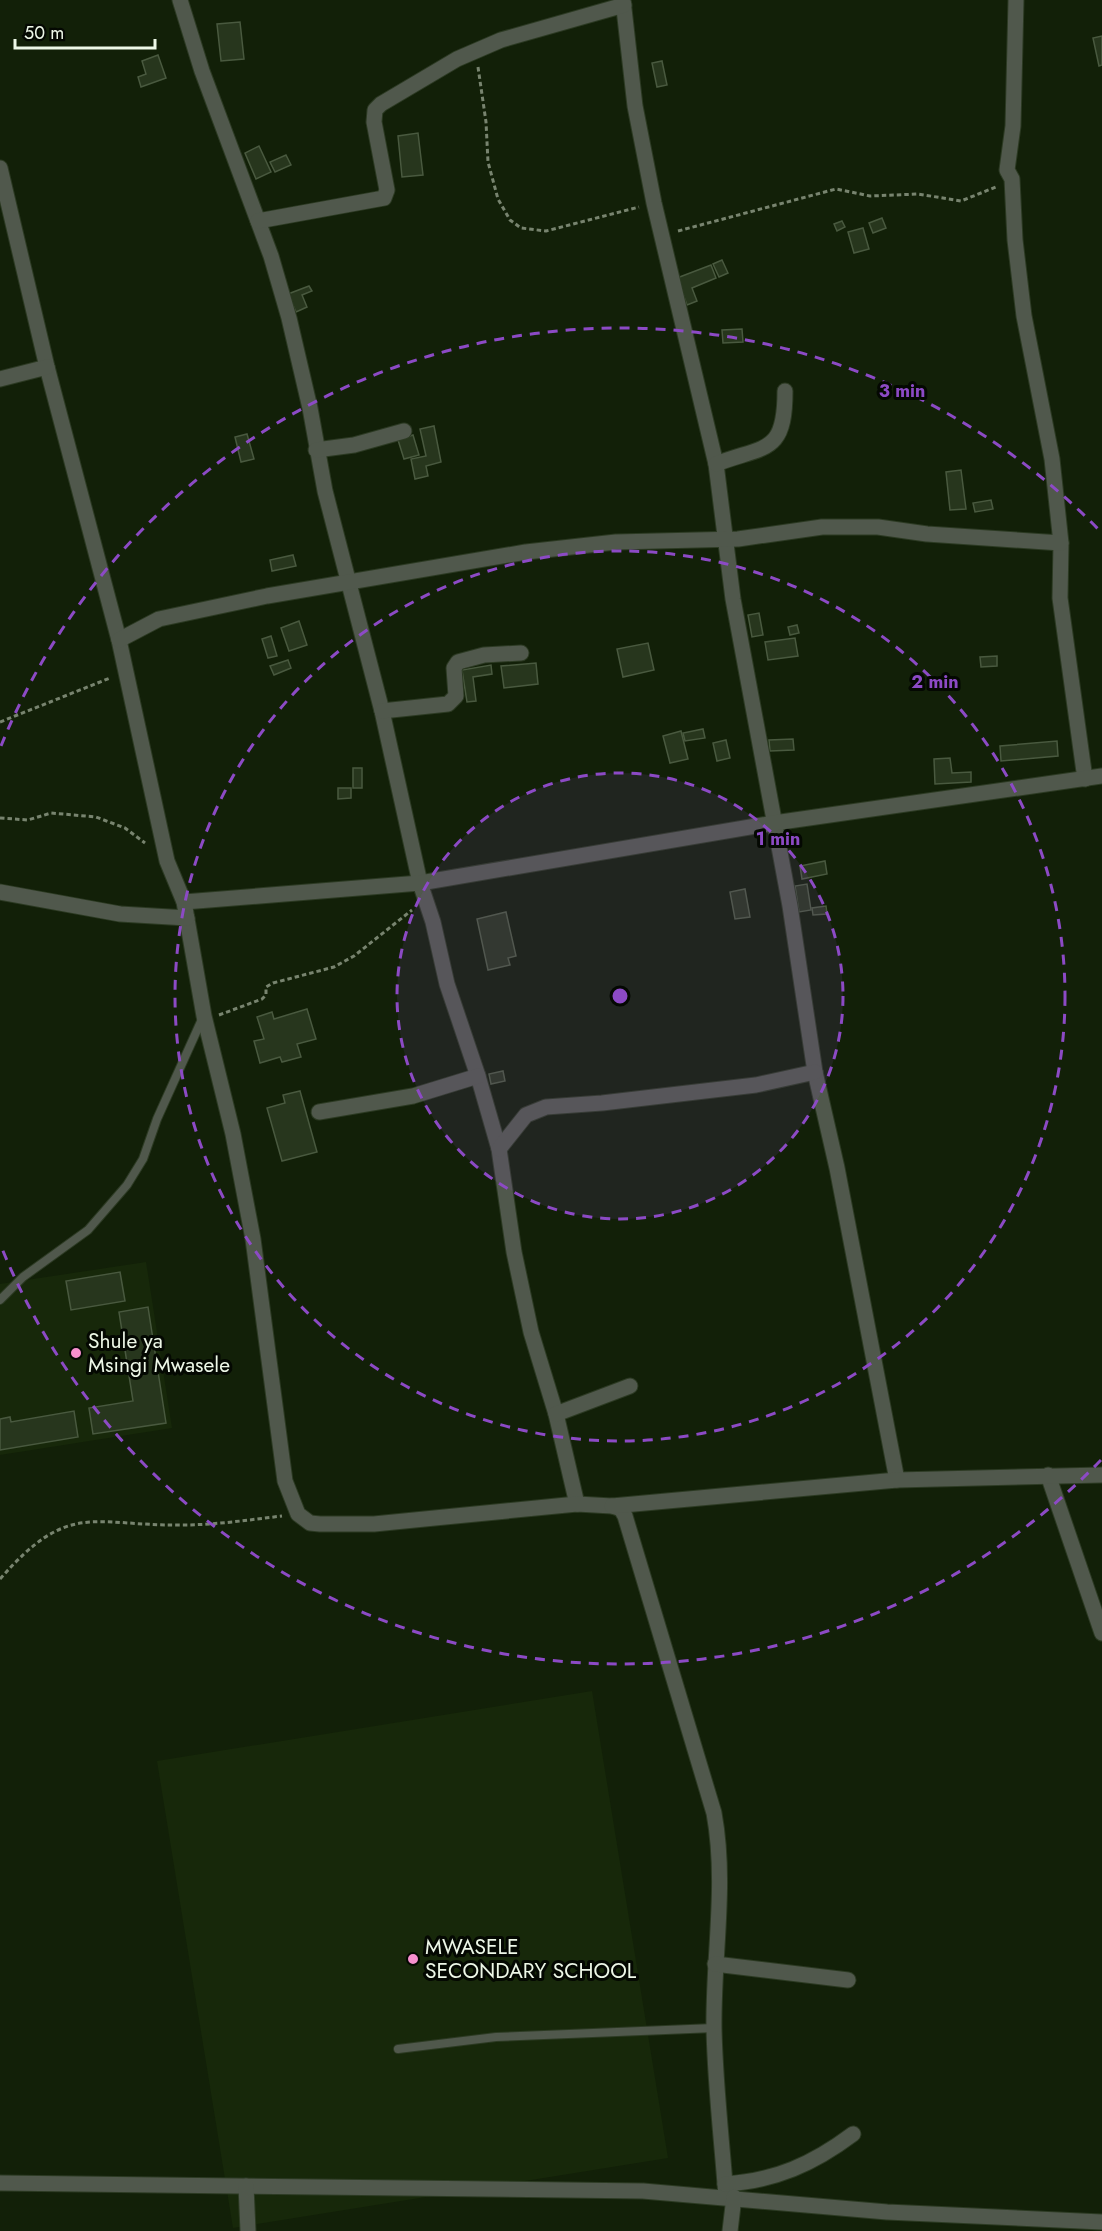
<svg xmlns="http://www.w3.org/2000/svg" width="1102" height="2231" viewBox="0 0 1102 2231" font-family="Jost,sans-serif">
  <style>
    .built { fill: #17280a }
    .building { fill: #27361d; stroke: #49593f; stroke-width: 1.5 }
    .lines { fill: none; stroke-linecap: round; stroke-linejoin: round }
    .service-casing { stroke: #2c3a23; stroke-width: 10 }
    .minor-casing { stroke: #2c3a23; stroke-width: 17 }
    .path { stroke: #78846f; stroke-width: 3; stroke-dasharray: 4.5 3; stroke-linecap: butt }
    .service { stroke: #50584c; stroke-width: 8 }
    .minor { stroke: #50584c; stroke-width: 15 }
    .ring { fill: none; stroke: #8c4ac5; stroke-width: 3; stroke-dasharray: 10 8 }
    .poi-dot { fill: #f790ce; stroke: #040802; stroke-width: 2 }
    .labels { text-anchor: middle; stroke-width: 6; stroke-linejoin: round; paint-order: stroke }
    .poi-label { font-size: 21px; fill: #edf7e7; stroke: #040802; text-anchor: start }
    .centre { fill: #8c4ac5; stroke: #040802; stroke-width: 3 }
    .ring-label { font-size: 18px; text-anchor: middle; font-weight: bold; fill: #8c4ac5; stroke: #040802; stroke-width: 6; stroke-linejoin: round; paint-order: stroke }
  </style>
  <rect width="100%" height="100%" fill="#122008"/>
  <!-- built -->
  <g class="built">
    <path d="M146 1262 172 1428 0 1455V1284Z"/>
    <path d="M592 1691 668 2158 233 2228 157 1761Z"/>
  </g>
  <!-- building -->
  <g class="building">
    <path d="M240 22 244 59 221 61 217 24Z"/>
    <path d="M1102 36V65L1099 66 1093 38Z"/>
    <path d="M158 55 166 78 141 87 138 77 146 74 142 61Z"/>
    <path d="M662 61 667 85 657 87 652 63Z"/>
    <path d="M418 133 423 175 402 177 398 136Z"/>
    <path d="M259 146 271 172 256 179 245 153Z"/>
    <path d="M286 155 291 165 275 172 270 162Z"/>
    <path d="M882 218 886 228 873 233 869 223Z"/>
    <path d="M842 221 845 227 837 231 834 224Z"/>
    <path d="M863 228 869 249 854 253 848 232Z"/>
    <path d="M722 260 728 273 719 277 713 264Z"/>
    <path d="M711 265 716 278 692 288 697 301 687 305 677 278Z"/>
    <path d="M309 286 312 291 302 295 307 307 296 312 288 294Z"/>
    <path d="M742 329 743 342 723 343 722 330Z"/>
    <path d="M434 426 441 462 426 466 428 476 415 479 411 459 426 456 420 429Z"/>
    <path d="M247 434 254 459 241 462 235 437Z"/>
    <path d="M413 435 419 455 404 459 398 440Z"/>
    <path d="M961 470 966 509 950 510 946 472Z"/>
    <path d="M991 500 993 509 975 512 973 503Z"/>
    <path d="M293 555 296 566 272 571 270 560Z"/>
    <path d="M759 613 763 635 752 637 748 615Z"/>
    <path d="M299 621 307 645 289 651 281 628Z"/>
    <path d="M797 625 799 633 790 635 788 627Z"/>
    <path d="M271 636 277 656 268 658 262 639Z"/>
    <path d="M795 638 798 656 768 660 765 642Z"/>
    <path d="M648 643 654 670 623 677 617 649Z"/>
    <path d="M997 656V666L981 667 980 657Z"/>
    <path d="M288 660 291 668 274 675 270 666Z"/>
    <path d="M536 663 538 684 504 688 501 666Z"/>
    <path d="M491 665 492 674 473 677 476 701 467 702 462 670Z"/>
    <path d="M703 729 705 738 685 741 683 733Z"/>
    <path d="M681 731 688 759 670 763 663 736Z"/>
    <path d="M793 739 794 750 770 751 769 740Z"/>
    <path d="M726 740 730 758 717 761 713 743Z"/>
    <path d="M1057 741 1058 756 1001 761 1000 746Z"/>
    <path d="M950 758 952 773 971 772V782L935 784 934 759Z"/>
    <rect x="353" y="768" width="9" height="20"/>
    <path d="M338 788H351V798L338 799Z"/>
    <path d="M825 861 827 874 802 879 800 866Z"/>
    <path d="M807 884 811 910 799 912 795 886Z"/>
    <path d="M745 889 750 917 735 919 730 892Z"/>
    <path d="M826 906 827 914 813 915 812 908Z"/>
    <path d="M506 912 516 956 508 958 510 965 488 970 477 919Z"/>
    <path d="M307 1009 316 1039 297 1044 301 1057 282 1062 280 1057 260 1063 254 1041 264 1039 257 1017 272 1012 274 1019Z"/>
    <path d="M503 1071 505 1081 491 1084 489 1074Z"/>
    <path d="M300 1091 317 1152 282 1161 267 1108 285 1103 283 1095Z"/>
    <path d="M120 1272 125 1301 71 1310 66 1281Z"/>
    <path d="M148 1307 166 1423 93 1434 89 1408 133 1401 119 1312Z"/>
    <path d="M74 1411 78 1437 0 1450V1419L10 1417 11 1422Z"/>
  </g>
  <g class="lines">
    <defs>
      <g id="service">
        <path d="M0 1300 23 1277 88 1230 127 1185 143 1159 157 1119 203 1017"/>
        <path d="M398 2049 496 2037 714 2028"/>
      </g>
      <g id="minor">
        <path d="M180 0 202 71 271 256 289 318 310 408 325 491 382 711 420 883 433 922 447 984 478 1076 499 1149 514 1252 531 1332 556 1414 577 1504"/>
        <path d="M623 0 635 106 654 203 716 464 733 599 790 906 815 1072 837 1168 897 1480"/>
        <path d="M0 168 47 367 119 640 167 861 184 902 204 1016 233 1134 253 1239 285 1481 298 1514 310 1523 320 1524H374L577 1504 612 1506 621 1509 625 1516 714 1813C727 1884 713 1956 714 2028 715 2084 722 2141 726 2197"/>
        <path d="M258 221 384 198 387 190 374 122 375 110 381 104 457 59 501 40 624 5"/>
        <path d="M0 379 47 367"/>
        <path d="M316 450 354 445 404 431"/>
        <path d="M716 464C765 445 785 455 785 391"/>
        <path d="M1061 543 1060 598 1085 779"/>
        <path d="M119 640 159 619 267 596 526 552 616 542 738 539 822 527H878L927 534 1061 543 1052 459 1024 316 1015 240 1012 179 1007 170 1013 126 1016 0"/>
        <path d="M382 711 448 704 456 696 454 668 458 662 484 655 521 653"/>
        <path d="M0 892 120 914 187 918"/>
        <path d="M184 902 420 883 774 823 1102 776"/>
        <path d="M319 1112 413 1096 478 1076"/>
        <path d="M499 1149 526 1115 546 1107 602 1103 756 1085 815 1072"/>
        <path d="M556 1414 630 1386"/>
        <path d="M1048 1475 1102 1633"/>
        <path d="M612 1506 897 1480 1102 1475"/>
        <path d="M715 1964 848 1980"/>
        <path d="M0 2183 643 2191 887 2212 1102 2222"/>
        <path d="M725 2184C775 2181 813 2164 853 2134"/>
        <path d="M246 2186 248 2231"/>
        <path d="M730 2231 734 2197"/>
      </g>
    </defs>
    <!-- service casing -->
    <use href="#service" class="service-casing"/>
    <!-- minor casing -->
    <use href="#minor" class="minor-casing"/>
    <!-- path -->
    <g class="path">
      <path d="M478 67 486 122 488 162 498 199 510 220 521 228 546 231 639 207"/>
      <path d="M678 231 836 189 870 196 918 194 961 201 996 187"/>
      <path d="M0 722 110 678"/>
      <path d="M0 818 28 820 51 813 96 817 125 828 145 843"/>
      <path d="M219 1015 262 999 266 995V987L273 983 334 967 354 956 412 910"/>
      <path d="M0 1579C69 1500 92 1526 181 1525 215 1525 248 1520 282 1516"/>
    </g>
    <!-- service -->
    <use href="#service" class="service"/>
    <!-- minor -->
    <use href="#minor" class="minor"/>
  </g>
  <!-- distance rings -->
  <circle cx="620" cy="996" r="223" fill="#8c4ac5" fill-opacity=".12"/>
  <g class="ring">
    <circle cx="620" cy="996" r="223"/>
    <circle cx="620" cy="996" r="445"/>
    <path d="M1101 1460A668 668 0 0 1 1 1246M1 746A668 668 0 0 1 1101 532"/>
  </g>
  <!-- markers -->
  <g class="poi-dot">
    <circle cx="76" cy="1353" r="6"/>
    <circle cx="413" cy="1959" r="6"/>
  </g>
  <g class="labels">
    <!-- poi labels -->
    <g class="poi-label">
      <text x="88" y="1348">Shule ya<tspan x="88" dy="24">Msingi Mwasele</tspan></text>
      <text x="425" y="1954">MWASELE<tspan x="425" dy="24">SECONDARY SCHOOL</tspan></text>
    </g>
  </g>
  <circle cx="620" cy="996" r="9" class="centre"/>
  <g class="ring-label">
    <text x="902" y="397">3 min</text>
    <text x="935" y="688">2 min</text>
    <text x="778" y="845">1 min</text>
  </g>
  <!-- scale -->
  <path d="M15 39v9h140v-9" fill="none" stroke="#edf7e7" stroke-width="3"/>
  <text x="24" y="39" font-size="18" fill="#edf7e7" stroke="#040802" stroke-width="4.5" paint-order="stroke">50 m</text>
</svg>
